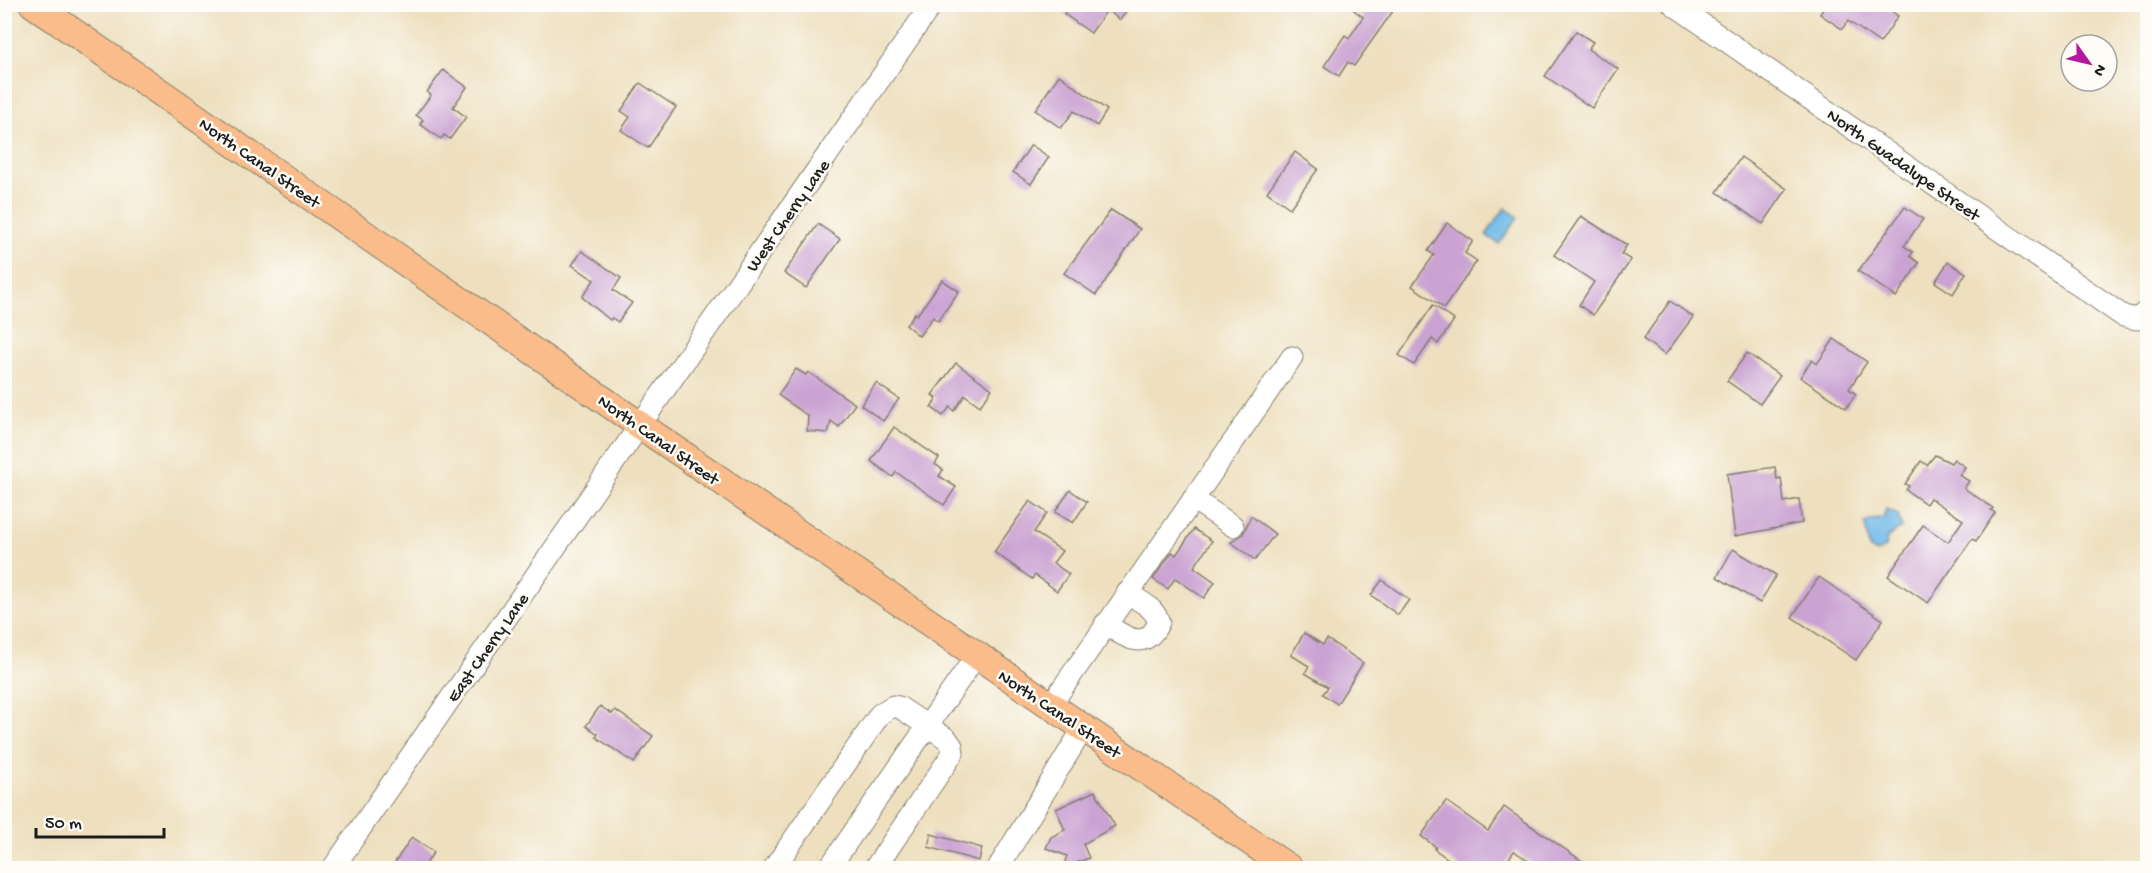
<svg xmlns="http://www.w3.org/2000/svg" width="2152" height="873" viewBox="0 0 2152 873" font-family="'Gochi Hand',sans-serif">
  <style>
    .water { fill: #71bae9; stroke: #466b82; stroke-width: 1.5 }
    .building { fill: #caa3d3 }
    .lines { fill: none; stroke-linecap: round; stroke-linejoin: round }
    .minor-casing { stroke: #857e6e; stroke-width: 23 }
    .major-casing { stroke: #857e6e; stroke-width: 29 }
    .minor { stroke: #fff; stroke-width: 21 }
    .major { stroke: #f9bc8a; stroke-width: 27 }
    .labels { text-anchor: middle; stroke-width: 5; stroke-linejoin: round; paint-order: stroke }
    .street-label { font-size: 18px; fill: #1c1c1c; stroke: #fdfcf7 }
  </style>
  <rect width="100%" height="100%" fill="#fdfcf7"/>
  <filter id="ink" filterUnits="userSpaceOnUse"><feTurbulence type="fractalNoise" baseFrequency=".0167" numOctaves="2"/><feDisplacementMap in="SourceGraphic" scale="12" xChannelSelector="R" yChannelSelector="G"/><feConvolveMatrix kernelMatrix="1 2 1 2 8 2 1 2 1" color-interpolation-filters="sRGB"/></filter>
  <filter id="wash" filterUnits="userSpaceOnUse"><feTurbulence type="fractalNoise" baseFrequency=".008" numOctaves="4" result="noise"/><feDisplacementMap in="SourceGraphic" scale="24" xChannelSelector="R" yChannelSelector="G"/><feGaussianBlur stdDeviation="1.35" result="paint"/><feColorMatrix in="noise" values="0 0 0 0 0 0 0 0 0 0 0 0 0 0 0 0 0 1.4 0 .05"/><feComposite in="paint" operator="in"/></filter>
  <g filter="url(#wash)">
    <rect width="100%" height="100%" fill="#eee0bf"/>
    <!-- water -->
    <g class="water">
      <path d="M1505 208 1518 217 1499 244 1486 235Z"/>
      <path d="M1886 509 1898 515 1902 528 1887 537 1886 547 1877 553 1869 548 1865 524 1870 520 1883 519Z"/>
    </g>
    <g id="blocks">
      <!-- building -->
      <g class="building">
        <path d="M1070 4H1131L1120 20 1107 10 1091 33 1064 14Z"/>
        <path d="M1346 4H1398L1354 66 1348 62 1339 76 1324 66 1345 35 1349 38 1363 17Z"/>
        <path d="M1826 4H1881L1898 16 1880 43 1848 21 1842 29 1820 14Z"/>
        <path d="M1576 31 1593 42 1588 49 1618 69 1592 108 1545 76Z"/>
        <path d="M443 70 467 87 453 107 466 117 450 139 444 135 441 139 420 124 423 120 416 115 431 95 427 92Z"/>
        <path d="M1059 75 1107 110 1097 126 1074 111 1061 128 1035 110Z"/>
        <path d="M640 83 676 107 648 148 621 130 630 117 621 111Z"/>
        <path d="M1031 145 1049 157 1031 184 1013 172Z"/>
        <path d="M1295 152 1318 169 1290 208 1267 192Z"/>
        <path d="M1741 157 1787 189 1763 224 1717 192Z"/>
        <path d="M1905 207 1923 219 1904 246 1913 252 1910 256 1919 263 1896 297 1858 271Z"/>
        <path d="M1111 210 1140 229 1096 295 1064 273Z"/>
        <path d="M1581 216 1627 245 1621 254 1631 260 1593 315 1579 305 1594 282 1554 255Z"/>
        <path d="M1447 223 1473 241 1465 253 1477 261 1444 308 1412 286 1434 255 1428 251Z"/>
        <path d="M818 224 840 239 806 288 784 273Z"/>
        <path d="M582 251 621 278 613 290 632 303 618 322 612 318 610 320 582 297 594 280 572 265Z"/>
        <path d="M1948 262 1966 273 1953 294 1935 282Z"/>
        <path d="M942 280 959 291 938 321 933 317 919 336 906 325 915 313 917 315Z"/>
        <path d="M1670 301 1693 317 1665 355 1643 339Z"/>
        <path d="M1433 305 1454 320 1438 344 1432 339 1414 365 1399 355Z"/>
        <path d="M1834 339 1867 362 1849 389 1856 394 1846 408 1800 377 1812 360 1817 364Z"/>
        <path d="M1747 353 1780 376 1760 404 1727 381Z"/>
        <path d="M956 363 992 389 980 406 965 395 954 411 950 407 943 416 931 407 937 398 932 395Z"/>
        <path d="M796 369 806 375 808 372 855 404 839 427 831 421 828 433 807 431 808 416 778 395Z"/>
        <path d="M876 383 899 399 883 421 861 405Z"/>
        <path d="M894 427 939 458 935 464 943 470 939 476 956 487 944 505 896 472 893 477 871 461Z"/>
        <path d="M1935 455 1951 463 1954 459 1965 467 1959 475 1969 481 1964 488 1993 508 1991 510 1995 513 1976 541 1972 539 1928 603 1888 576 1923 525 1948 542 1963 520 1930 498 1926 504 1906 490 1909 486 1905 484 1921 461 1927 465Z"/>
        <path d="M1775 467 1777 479 1781 478 1784 502 1799 499 1802 523 1735 536 1727 474Z"/>
        <path d="M1070 490 1087 502 1073 523 1055 512Z"/>
        <path d="M1030 501 1047 513 1034 532 1062 551 1053 563 1069 574 1057 591 1035 575 1032 579 994 552Z"/>
        <path d="M1251 516 1275 534 1255 560 1231 542 1243 534Z"/>
        <path d="M1194 529 1212 541 1194 567 1215 582 1204 598 1175 578 1168 589 1153 579 1172 552 1176 555Z"/>
        <path d="M1733 549 1776 575 1760 603 1717 577Z"/>
        <path d="M1819 577 1883 620 1856 660 1792 617Z"/>
        <path d="M1382 580 1409 600 1398 615 1371 595Z"/>
        <path d="M1304 633 1323 645 1327 639 1363 663 1337 704 1323 694 1328 687 1305 673 1309 666 1291 655Z"/>
        <path d="M600 706 612 714 615 710 653 736 634 763 596 737 598 734 586 726Z"/>
        <path d="M1095 791 1115 826 1083 844 1089 858 1063 868 1067 856 1046 848 1051 837 1065 830 1056 809Z"/>
        <path d="M1446 801 1488 831 1504 807 1592 868H1539L1514 851 1502 868H1461L1434 849 1436 847 1421 836Z"/>
        <path d="M931 834 982 848 979 861 928 847Z"/>
        <path d="M412 837 434 852 423 868H391Z"/>
      </g>
    </g>
  </g>
  <g filter="url(#ink)">
    <use href="#blocks" fill-opacity="0" stroke="#857e6e" stroke-width="1.5"/>
    <g class="lines">
      <defs>
        <g id="minor">
          <path d="M1673 4 2123 316 2137 319 2148 310"/>
          <path d="M1193 499 1233 526"/>
          <path d="M1105 624C1126 637 1145 653 1159 622 1154 607 1140 601 1127 593"/>
          <path d="M1050 706 1292 357"/>
          <path d="M333 868 932 4"/>
          <path d="M774 868 880 714 893 706 899 707 947 739 952 746 953 753 875 868"/>
          <path d="M829 868 976 656"/>
          <path d="M998 868 1083 729"/>
        </g>
        <path id="major" d="M33 4 641 426 1289 868"/>
      </defs>
      <!-- minor casing -->
      <use href="#minor" class="minor-casing"/>
      <!-- major casing -->
      <use href="#major" class="major-casing"/>
      <!-- minor -->
      <use href="#minor" class="minor"/>
      <!-- major -->
      <use href="#major" class="major"/>
    </g>
  </g>
  <g class="labels">
    <!-- street labels -->
    <g class="street-label">
      <text transform="translate(260 162) rotate(35)" y="6">North Canal Street</text>
      <text transform="translate(1904 164) rotate(35)" y="6">North Guadalupe Street</text>
      <text transform="translate(787 215) rotate(-55)" y="6">West Cherry Lane</text>
      <text transform="translate(659 439) rotate(35)" y="6">North Canal Street</text>
      <text transform="translate(487 647) rotate(-55)" y="6">East Cherry Lane</text>
      <text transform="translate(1060 713) rotate(34)" y="6">North Canal Street</text>
    </g>
  </g>
  <!-- margin -->
  <rect width="2152" height="873" fill="none" stroke="#fdfcf7" stroke-width="24"/>
  <!-- north arrow -->
  <g transform="translate(2089 63) rotate(124)"><circle r="28" fill="#fdfcf7" stroke="#a3a29f" stroke-width="1.5"/>
  <path d="M0-4.5L10 22L0 15L-10 22Z" fill="#b5179e"/>
  <text y="-9" font-size="16" font-weight="bold" text-anchor="middle" fill="#1c1c1c">N</text>
  </g>
  <!-- scale -->
  <path d="M36 828v9h128v-9" fill="none" stroke="#1c1c1c" stroke-width="3"/>
  <text x="45" y="828" font-size="18" fill="#1c1c1c" stroke="#fdfcf7" stroke-width="4.5" paint-order="stroke">50 m</text>
</svg>
